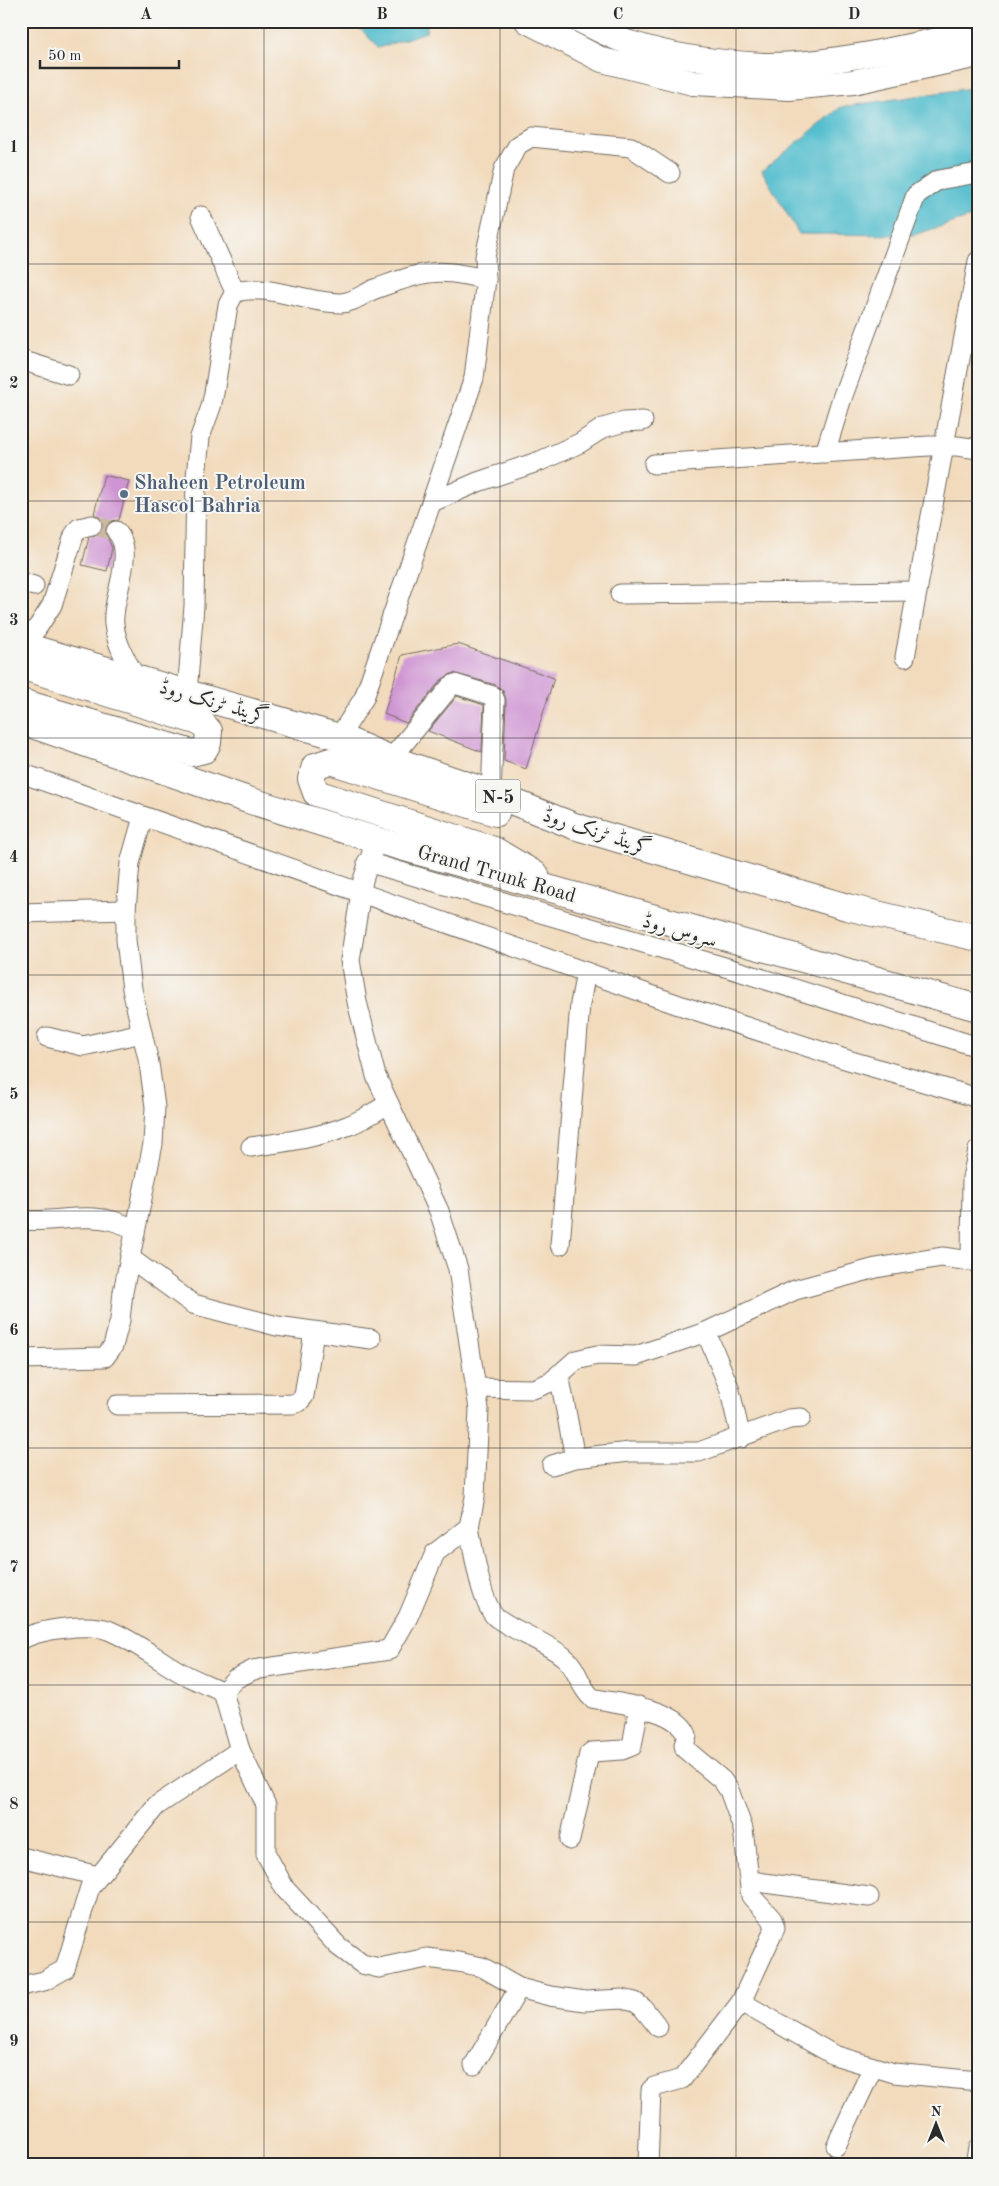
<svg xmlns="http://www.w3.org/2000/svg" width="999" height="2186" viewBox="0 0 999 2186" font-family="'Old Standard TT',Amiri,serif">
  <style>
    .water { fill: #52bece; stroke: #3e747c }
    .building { fill: #cf94d3 }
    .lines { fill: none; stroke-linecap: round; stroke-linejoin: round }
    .minor-tunnel { stroke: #cab8a0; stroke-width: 19; stroke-dasharray: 19 9; stroke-linecap: butt }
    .minor-casing { stroke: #71695e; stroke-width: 21 }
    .major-casing { stroke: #71695e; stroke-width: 26 }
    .highway-casing { stroke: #71695e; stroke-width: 28 }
    .minor { stroke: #fff; stroke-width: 19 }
    .major { stroke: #fff; stroke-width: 24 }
    .highway { stroke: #fff; stroke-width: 26 }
    .grid { fill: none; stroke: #2b2b2b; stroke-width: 1; stroke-opacity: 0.55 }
    .service-dot { fill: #5c6f8a; stroke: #f6f6f2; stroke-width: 2 }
    .labels { text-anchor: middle; stroke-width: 4; stroke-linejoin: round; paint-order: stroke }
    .shield { fill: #f6f6f2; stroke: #686867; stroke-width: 1 }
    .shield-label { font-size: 19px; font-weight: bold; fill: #2b2b2b }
    .service-label { font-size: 20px; font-weight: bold; fill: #4e5e75; stroke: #f6f6f2; text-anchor: start }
    .street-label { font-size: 20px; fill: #2b2b2b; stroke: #f6f6f2 }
    .neatline { fill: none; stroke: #2b2b2b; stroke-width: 2 }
    .grid-label { font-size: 16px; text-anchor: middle; font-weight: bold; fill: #2b2b2b }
  </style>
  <rect width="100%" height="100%" fill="#f6f6f2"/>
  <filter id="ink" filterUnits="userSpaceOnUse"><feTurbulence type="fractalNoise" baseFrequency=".02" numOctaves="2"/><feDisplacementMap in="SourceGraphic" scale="10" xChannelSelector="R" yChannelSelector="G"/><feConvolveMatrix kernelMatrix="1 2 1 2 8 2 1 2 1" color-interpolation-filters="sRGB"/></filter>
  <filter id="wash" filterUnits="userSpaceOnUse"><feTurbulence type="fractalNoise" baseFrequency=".0096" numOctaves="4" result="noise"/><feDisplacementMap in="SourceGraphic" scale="20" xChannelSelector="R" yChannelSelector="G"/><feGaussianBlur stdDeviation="1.12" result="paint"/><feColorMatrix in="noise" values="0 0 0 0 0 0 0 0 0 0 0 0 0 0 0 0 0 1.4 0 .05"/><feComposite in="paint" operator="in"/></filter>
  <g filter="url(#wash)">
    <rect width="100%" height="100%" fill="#f2dbbd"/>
    <!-- water -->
    <g class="water">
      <path d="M353 21H428L426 32 379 48Z"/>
      <path d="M978 87V215L913 235 799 234 762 171 841 107Z"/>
    </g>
    <g id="blocks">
      <!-- building -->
      <g class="building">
        <path d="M104 475 129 481 119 520 110 521 106 526 105 532 112 548 107 571 82 565 89 537 99 534 103 528 101 518 94 514Z"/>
        <path d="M458 644 554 678 526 769 504 761 506 700 503 691 496 685 453 673 441 680 406 723 384 714 402 655Z"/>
        <path d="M457 696 484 705 482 752 428 731Z"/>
      </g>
    </g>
  </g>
  <g filter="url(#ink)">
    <use href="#blocks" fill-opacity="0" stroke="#71695e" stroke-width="1"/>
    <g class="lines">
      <!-- minor-tunnel -->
      <path class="minor-tunnel" d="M92 525 116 531"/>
      <defs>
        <g id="minor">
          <path d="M201 216 235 292"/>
          <path d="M21 360 69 375"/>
          <path d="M825 453 841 401 916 195 938 180 978 173"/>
          <path d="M654 464 929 446H957L978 449"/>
          <path d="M432 502 478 482 540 461 580 443 603 428 624 422 643 421"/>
          <path d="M116 531C137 553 111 598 114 624 116 644 127 662 136 678"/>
          <path d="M21 582 34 586"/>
          <path d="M620 594 917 591"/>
          <path d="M21 638 36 630 52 605 74 535 79 528 92 525"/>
          <path d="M905 657 978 261"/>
          <path d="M187 693 194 606 196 477 200 437 211 407 214 393 228 305 235 292C269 283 305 303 340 303 353 303 363 294 375 289 392 283 412 275 429 273 448 270 468 276 486 279"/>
          <path d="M339 737 364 698 474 378 486 279 485 257 504 169 518 145 531 137 631 147 670 173"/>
          <path d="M391 759 450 687 455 684 493 696 495 700 491 793"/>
          <path d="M21 773 679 1005 848 1060 978 1098"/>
          <path d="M367 862 735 970 978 1047"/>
          <path d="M21 913 126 910"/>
          <path d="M47 1037 83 1046 142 1033"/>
          <path d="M251 1147C284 1142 317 1138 347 1126 362 1121 375 1111 389 1104"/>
          <path d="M21 1220C51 1223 84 1213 113 1221 120 1223 128 1226 135 1229"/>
          <path d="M560 1245 580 1004 586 972"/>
          <path d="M130 1258 193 1304 277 1326 371 1339"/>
          <path d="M971 1261 972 1178 978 1150"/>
          <path d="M706 1332 729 1387 741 1438"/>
          <path d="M21 1359 105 1357 113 1346 120 1320 123 1292 153 1144 155 1107 149 1063 132 989 126 940V910L130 863 143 817"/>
          <path d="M559 1374 575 1458"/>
          <path d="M476 1388 533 1389 551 1382 576 1360 597 1355 636 1356 706 1332 795 1290 876 1268 942 1257 978 1262"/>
          <path d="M117 1405 292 1404 299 1402 304 1396 314 1332"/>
          <path d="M552 1465 575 1458 630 1452H699L789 1419 801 1418"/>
          <path d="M469 1527C473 1549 481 1606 497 1618 518 1633 544 1641 564 1657 578 1668 579 1687 592 1698 617 1704 676 1707 687 1735L684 1745 685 1749 722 1780 729 1790 743 1829 751 1896 772 1919 775 1928 741 2002 682 2079 654 2087 651 2090 648 2165"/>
          <path d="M21 1640C38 1629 89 1623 108 1630 133 1640 154 1657 178 1671 192 1679 208 1685 223 1692L240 1750 266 1805V1854L285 1889 338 1946 362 1964 379 1968 427 1958 458 1962 482 1967 519 1988 550 1996 585 2001 622 1999 635 2002 643 2008 658 2027"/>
          <path d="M223 1692 235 1679 253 1670 389 1650 408 1617 435 1553 469 1527 475 1497 479 1409 458 1269 439 1211 376 1076 357 1002 350 960 363 880 376 840"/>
          <path d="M570 1840 589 1754 592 1752 622 1750 632 1746 639 1706"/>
          <path d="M21 1857 98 1876"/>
          <path d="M750 1881 869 1897"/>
          <path d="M21 1986 44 1981 65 1969 90 1887 156 1806 240 1750"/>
          <path d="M741 2002 834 2055 894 2073 978 2081"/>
          <path d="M474 2065 519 1988"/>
          <path d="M836 2146 873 2067"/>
          <path d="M975 2165 978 2148"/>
        </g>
        <g id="major">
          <path d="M527 21 602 60 693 83 789 88 853 82 978 55"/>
          <path d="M581 21C597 29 613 38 630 43 672 57 720 63 764 65 832 66 911 45 978 31"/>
        </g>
        <g id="highway">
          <path d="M21 645 339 737 391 759 491 793 574 826 847 907 978 938"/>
          <path d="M21 666 202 723 209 731 208 743 204 750 192 753 21 702"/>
          <path d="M21 721 248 800 376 840 978 1008"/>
          <path d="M496 813 330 761 315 766 311 779 316 793 494 850 536 875"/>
        </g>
      </defs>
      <!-- minor casing -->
      <use href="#minor" class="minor-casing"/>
      <!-- major casing -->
      <use href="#major" class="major-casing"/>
      <!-- highway casing -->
      <use href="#highway" class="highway-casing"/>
      <!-- minor -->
      <use href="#minor" class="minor"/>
      <!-- major -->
      <use href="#major" class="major"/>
      <!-- highway -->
      <use href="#highway" class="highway"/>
    </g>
  </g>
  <!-- grid -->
  <path class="grid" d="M264 21V2165M500 21V2165M736 21V2165M21 264H978M21 501H978M21 738H978M21 975H978M21 1211H978M21 1448H978M21 1685H978M21 1922H978"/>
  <!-- markers -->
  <circle class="service-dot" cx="124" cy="494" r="5"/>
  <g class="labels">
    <!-- shield labels -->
    <rect class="shield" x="475.5" y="779.5" width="45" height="33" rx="4"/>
    <g class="shield-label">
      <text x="498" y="803">N-5</text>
    </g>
    <!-- service labels -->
    <g class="service-label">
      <text x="134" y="489">Shaheen Petroleum<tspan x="134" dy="23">Hascol Bahria</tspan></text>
    </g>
    <!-- street labels -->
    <g class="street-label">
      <text transform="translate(214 701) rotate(16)" y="7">گرینڈ ٹرنک روڈ</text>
      <text transform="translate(597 831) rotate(18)" y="7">گرینڈ ٹرنک روڈ</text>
      <text transform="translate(497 873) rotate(16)" y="7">Grand Trunk Road</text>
      <text transform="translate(680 930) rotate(16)" y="7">سروس روڈ</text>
    </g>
  </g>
  <!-- margin -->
  <rect width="999" height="2186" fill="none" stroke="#f6f6f2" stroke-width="55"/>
  <!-- north arrow -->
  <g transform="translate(936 2124)" stroke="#f6f6f2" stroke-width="4" paint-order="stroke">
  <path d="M0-4L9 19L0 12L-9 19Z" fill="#2b2b2b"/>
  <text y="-8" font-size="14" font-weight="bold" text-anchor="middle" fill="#2b2b2b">N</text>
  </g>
  <!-- scale -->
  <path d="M40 60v8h139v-8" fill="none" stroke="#2b2b2b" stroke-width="2.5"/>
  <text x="48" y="60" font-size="15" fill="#2b2b2b" stroke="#f6f6f2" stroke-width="4" paint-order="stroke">50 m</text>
  <rect x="28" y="28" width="944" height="2130" class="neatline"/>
  <g class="grid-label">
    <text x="146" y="19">A</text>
    <text x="382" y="19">B</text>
    <text x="618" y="19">C</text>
    <text x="854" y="19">D</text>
    <text x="14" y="152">1</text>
    <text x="14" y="388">2</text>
    <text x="14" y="625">3</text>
    <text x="14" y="862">4</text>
    <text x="14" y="1099">5</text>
    <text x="14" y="1335">6</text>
    <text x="14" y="1572">7</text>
    <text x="14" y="1809">8</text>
    <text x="14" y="2046">9</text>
  </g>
</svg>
